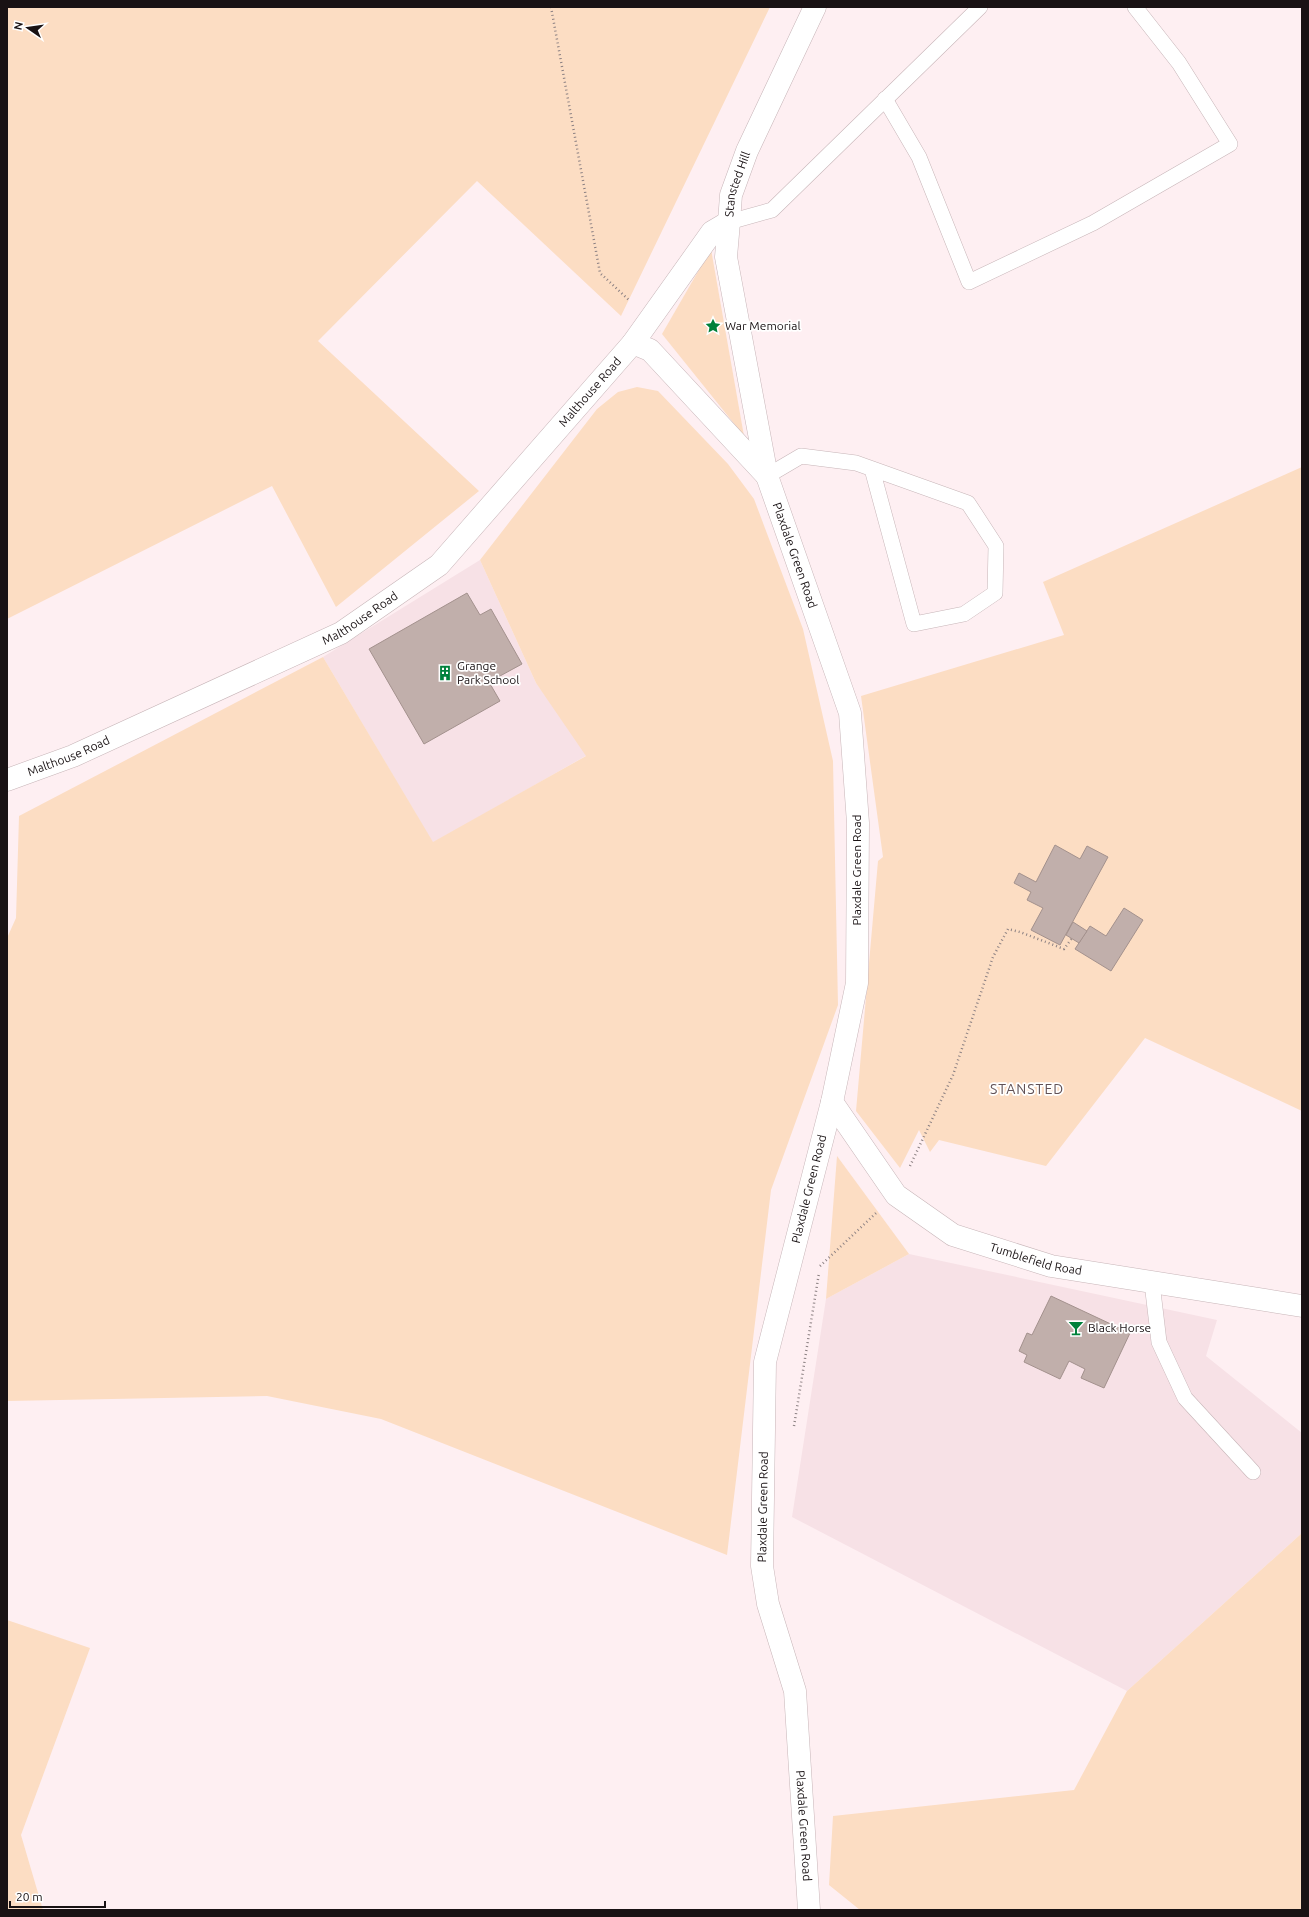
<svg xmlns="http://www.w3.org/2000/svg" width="1309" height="1917" viewBox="0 0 1309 1917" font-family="Ubuntu,sans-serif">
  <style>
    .built { fill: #f7e1e6 }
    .green { fill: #fcddc3 }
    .building { fill: #c1afab; stroke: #a3918d }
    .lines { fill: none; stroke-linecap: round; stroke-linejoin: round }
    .service-casing { stroke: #c7b5b8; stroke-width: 16 }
    .minor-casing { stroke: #c7b5b8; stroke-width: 23 }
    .tertiary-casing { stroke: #c7b5b8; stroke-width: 23 }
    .path { stroke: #8c8183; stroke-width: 2.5; stroke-dasharray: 1 3; stroke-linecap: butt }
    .service { stroke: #fff; stroke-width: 15 }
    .minor { stroke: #fff; stroke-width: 22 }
    .tertiary { stroke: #fff; stroke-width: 22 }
    .labels { text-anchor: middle; stroke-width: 3.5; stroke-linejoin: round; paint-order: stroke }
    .street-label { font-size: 12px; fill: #191214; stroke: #fff }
    .poi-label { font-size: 12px; fill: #191214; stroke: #fff; text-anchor: start }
    .quarter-label { font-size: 14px; letter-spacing: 1px; fill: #615155; stroke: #fff }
  </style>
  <rect width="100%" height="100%" fill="#feeff2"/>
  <!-- built -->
  <g class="built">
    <path d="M480 560 536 683 589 754 433 843 323 657Z"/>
    <path d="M909 1254 1217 1320 1206 1356 1302 1433V1533L1127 1691 792 1517 826 1299Z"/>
  </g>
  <!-- green -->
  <g class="green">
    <path d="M7 7H770L621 316 477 181 318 341 479 491 336 607 272 486 7 619Z"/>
    <path d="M711 249 744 436 662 334Z"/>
    <path d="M637 387 658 391 728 464 754 499 803 629 833 761 838 1005 771 1190 727 1555 381 1419 267 1396 7 1401V938L16 918 19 816 323 657 433 842 586 756 536 683 480 560 597 409 618 392Z"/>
    <path d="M1302 467V1111L1145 1038 1046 1166 939 1140 930 1152 919 1130 900 1168 856 1111 878 861 883 857 861 696 1064 635 1043 582Z"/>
    <path d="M837 1156 909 1254 826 1299Z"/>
    <path d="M1302 1533V1910H860L829 1885 833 1816 1074 1790 1127 1691Z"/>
    <path d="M7 1620 90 1648 21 1835 43 1910H7Z"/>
  </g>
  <!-- building -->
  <g class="building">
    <path d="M467 593 480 615 491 609 522 664 489 682 500 701 424 744 369 649Z"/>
    <path d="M1055 845 1080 859 1087 846 1108 857 1060 945 1031 930 1043 908 1027 900 1031 892 1014 883 1019 873 1036 882Z"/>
    <path d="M1124 908 1143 920 1111 971 1075 949 1090 926 1106 936Z"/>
    <path d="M1073 922 1087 931 1079 943 1066 935Z"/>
    <path d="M1051 1296 1130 1333 1104 1388 1081 1378 1085 1369 1069 1361 1060 1379 1024 1362 1027 1355 1019 1351 1027 1333 1032 1335Z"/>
  </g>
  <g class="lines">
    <defs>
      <g id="service">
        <path d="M885 99 919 157 969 282 1093 223 1230 144 1179 63 1135 7"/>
        <path d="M729 222 772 210 980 7"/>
        <path d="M767 476 801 456 856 463 968 503 996 546 995 593 964 614 914 624 872 469"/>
        <path d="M1152 1283 1159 1342 1185 1398 1253 1472"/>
      </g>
      <g id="minor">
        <path id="s1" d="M729 222 731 195 747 151 815 7"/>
        <path id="s2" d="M7 780 73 756 341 633 439 565 633 343"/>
        <path id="s3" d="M832 1102 896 1195 953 1235 1051 1266 1302 1306"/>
      </g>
      <g id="tertiary">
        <path id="s4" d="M729 222 726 257 767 476 850 713 858 823 857 983 832 1102 765 1362 762 1566 768 1604 795 1691 809 1910"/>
        <path d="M729 222 712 232 633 343 650 350 767 476"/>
      </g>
    </defs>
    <!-- service casing -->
    <use href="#service" class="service-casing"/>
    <!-- minor casing -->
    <use href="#minor" class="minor-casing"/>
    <!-- tertiary casing -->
    <use href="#tertiary" class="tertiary-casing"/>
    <!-- path -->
    <g class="path">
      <path d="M551 7 600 273 630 301"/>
      <path d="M910 1166 953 1075 993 957 1008 929 1020 932 1064 949 1072 938"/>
      <path d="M820 1266 876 1213"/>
      <path d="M794 1426 819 1273"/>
    </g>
    <!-- service -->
    <use href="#service" class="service"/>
    <!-- minor -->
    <use href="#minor" class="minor"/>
    <!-- tertiary -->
    <use href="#tertiary" class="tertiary"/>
  </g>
  <!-- icons -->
  <defs>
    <symbol id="sight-bare" viewBox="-9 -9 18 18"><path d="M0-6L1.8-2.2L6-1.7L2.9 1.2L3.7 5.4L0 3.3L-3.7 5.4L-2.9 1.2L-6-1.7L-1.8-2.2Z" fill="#00813b" stroke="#fff" stroke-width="2.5" paint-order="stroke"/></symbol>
    <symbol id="building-bare" viewBox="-9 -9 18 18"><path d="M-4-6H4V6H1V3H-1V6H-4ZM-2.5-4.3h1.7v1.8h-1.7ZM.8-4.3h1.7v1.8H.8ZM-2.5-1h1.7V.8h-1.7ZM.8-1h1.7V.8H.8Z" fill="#00813b" stroke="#fff" stroke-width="2.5" paint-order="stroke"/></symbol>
    <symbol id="bar-bare" viewBox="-9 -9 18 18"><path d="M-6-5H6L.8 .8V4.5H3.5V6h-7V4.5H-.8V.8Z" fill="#00813b" stroke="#fff" stroke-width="2.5" paint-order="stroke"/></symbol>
  </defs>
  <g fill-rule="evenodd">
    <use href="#sight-bare" x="702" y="315" width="22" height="22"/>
    <use href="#building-bare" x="434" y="662" width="22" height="22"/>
    <use href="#bar-bare" x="1065" y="1317" width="22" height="22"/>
  </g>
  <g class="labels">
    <!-- street labels -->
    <g class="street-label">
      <text dy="4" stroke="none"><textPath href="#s1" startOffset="39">Stansted Hill</textPath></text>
      <text dy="4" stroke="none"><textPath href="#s2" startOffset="714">Malthouse Road</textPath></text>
      <text dy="4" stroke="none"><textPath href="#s4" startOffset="342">Plaxdale Green Road</textPath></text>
      <text dy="4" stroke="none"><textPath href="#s2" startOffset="389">Malthouse Road</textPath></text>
      <text dy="4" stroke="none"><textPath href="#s2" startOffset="66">Malthouse Road</textPath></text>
      <text transform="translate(857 870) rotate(-90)" y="4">Plaxdale Green Road</text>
      <text transform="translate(809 1189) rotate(-76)" y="4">Plaxdale Green Road</text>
      <text dy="4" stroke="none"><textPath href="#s3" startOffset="269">Tumblefield Road</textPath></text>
      <text transform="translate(763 1507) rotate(-89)" y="4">Plaxdale Green Road</text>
      <text dy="4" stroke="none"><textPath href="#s4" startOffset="1638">Plaxdale Green Road</textPath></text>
    </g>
    <!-- poi labels -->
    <g class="poi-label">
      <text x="725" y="330">War Memorial</text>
      <text x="457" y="670">Grange<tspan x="457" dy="14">Park School</tspan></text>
      <text x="1088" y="1332">Black Horse</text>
    </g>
    <!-- quarter labels -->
    <g class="quarter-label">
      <text x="1027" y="1094">STANSTED</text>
    </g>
  </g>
  <!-- border -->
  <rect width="1309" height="1917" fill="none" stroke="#191214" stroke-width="16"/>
  <!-- north arrow -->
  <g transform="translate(28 28) rotate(283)" stroke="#ffffff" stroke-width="3" paint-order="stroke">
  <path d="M0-3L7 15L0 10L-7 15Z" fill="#191214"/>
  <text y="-6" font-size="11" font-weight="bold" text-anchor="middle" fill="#191214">N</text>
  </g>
  <!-- scale -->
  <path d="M10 1901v6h95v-6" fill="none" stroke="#191214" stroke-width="2"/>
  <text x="16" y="1901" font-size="12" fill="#191214" stroke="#ffffff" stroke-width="3" paint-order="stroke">20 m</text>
</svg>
